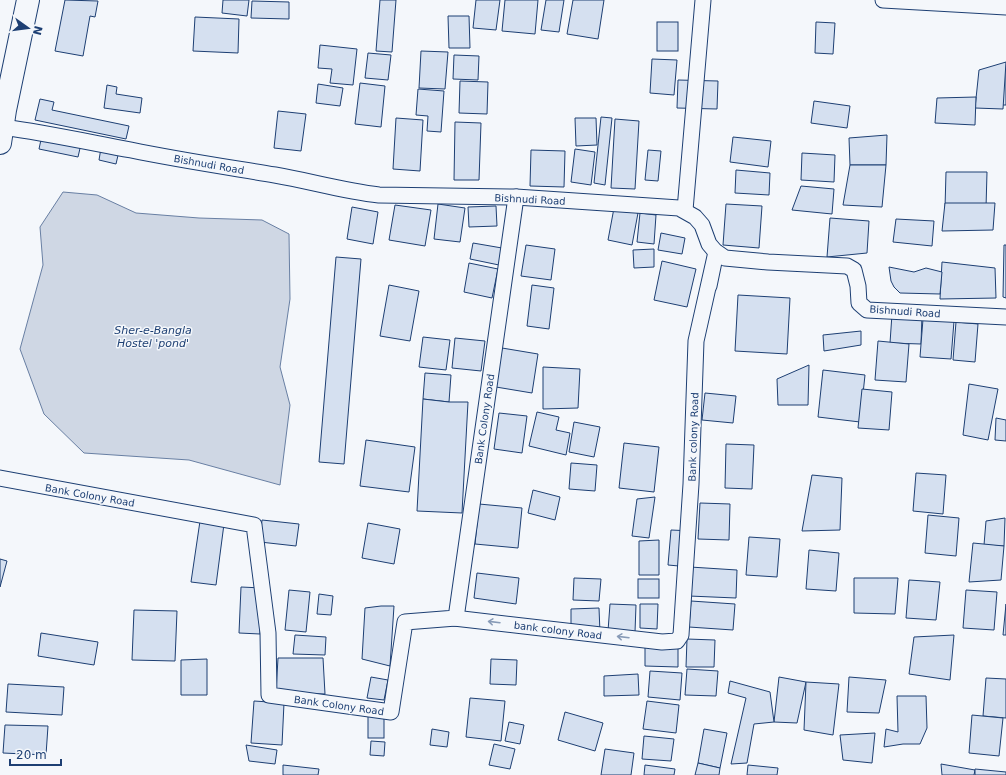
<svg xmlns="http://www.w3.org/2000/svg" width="1006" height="775" viewBox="0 0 1006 775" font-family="'DejaVu Sans',sans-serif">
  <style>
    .water { fill: #cfd7e4; stroke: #687fa3 }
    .building { fill: #d5e0f0; stroke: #1d3f73 }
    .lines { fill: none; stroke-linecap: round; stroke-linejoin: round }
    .street-casing { stroke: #1d3f73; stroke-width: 17 }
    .primary-casing { stroke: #1d3f73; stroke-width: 24 }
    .street { stroke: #f4f7fb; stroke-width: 15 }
    .primary { stroke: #f4f7fb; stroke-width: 22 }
    .oneway { stroke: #889bb7 }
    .labels { text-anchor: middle; stroke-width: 3; stroke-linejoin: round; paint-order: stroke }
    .street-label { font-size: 10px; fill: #1d3f73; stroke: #f4f7fb }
    .water-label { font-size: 11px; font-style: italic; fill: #1d3f73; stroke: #f4f7fb }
  </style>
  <rect width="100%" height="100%" fill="#f4f7fb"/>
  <!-- water -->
  <path class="water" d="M63 192 97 195 136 213 199 218 262 220 289 234 290 299 280 367 290 405 280 485 189 460 84 453 44 414 20 349 43 265 40 227Z"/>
  <!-- building -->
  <g class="building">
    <path d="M65 0 98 1 95 17 90 16 83 56 55 51Z"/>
    <path d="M223 0H249L247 16 222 13Z"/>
    <path d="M380 0H396L392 52 376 51Z"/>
    <path d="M476 0H500L496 30 473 28Z"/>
    <path d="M505 0H538L535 34 502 31Z"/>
    <path d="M546 0H564L559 32 541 30Z"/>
    <path d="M573 0H604L598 39 567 34Z"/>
    <path d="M252 1 289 2V19L251 18Z"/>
    <path d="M448 16H469L470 48H449Z"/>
    <path d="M195 17 239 19 238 53 193 51Z"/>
    <rect x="657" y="22" width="21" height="29"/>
    <path d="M816 22 835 23 833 54 815 53Z"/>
    <path d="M320 45 357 49 353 85 330 83 332 69 318 68Z"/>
    <path d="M421 51 448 52 445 89 419 88Z"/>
    <path d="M368 53 391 55 388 80 365 78Z"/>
    <path d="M454 55 479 56 478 80 453 79Z"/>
    <path d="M652 59 677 60 674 95 650 93Z"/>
    <path d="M1006 62V105H1000Z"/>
    <path d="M1006 62 1003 109 975 108 979 70Z"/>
    <path d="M678 80 718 81 717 109 677 108Z"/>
    <path d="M460 81 488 82 487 114 459 113Z"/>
    <path d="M360 83 385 86 381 127 355 124Z"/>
    <path d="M318 84 343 88 340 106 316 103Z"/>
    <path d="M107 85 117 87 116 94 142 98 140 113 104 108Z"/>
    <path d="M418 89 444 91 441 132 427 131 428 116 416 115Z"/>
    <path d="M976 97 975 125 935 123 937 98Z"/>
    <path d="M40 99 54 102 52 110 129 126 126 139 35 120Z"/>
    <path d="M814 101 850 106 847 128 811 123Z"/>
    <path d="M278 111 306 114 301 151 274 148Z"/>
    <path d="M601 117 612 118 605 185 594 183Z"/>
    <path d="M396 118 423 120 420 171 393 169Z"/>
    <path d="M575 118H596L597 145 576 146Z"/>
    <path d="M615 119 639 121 635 189 611 188Z"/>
    <path d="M455 122 481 123 479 180H454Z"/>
    <path d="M42 135 81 144 78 157 39 149Z"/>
    <path d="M887 135 886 165H850L849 138Z"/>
    <path d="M733 137 771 141 768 167 730 162Z"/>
    <path d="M101 148 119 151 116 164 99 160Z"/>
    <path d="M575 149 595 152 591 185 571 182Z"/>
    <path d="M531 150 565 151 564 187 530 186Z"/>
    <path d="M648 150 661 151 658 181 645 180Z"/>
    <path d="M802 153 835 155 834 182 801 180Z"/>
    <path d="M850 165H886L882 207 843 205Z"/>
    <path d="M736 170 770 173 769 195 735 193Z"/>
    <path d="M946 172H987L986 208H945Z"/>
    <path d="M801 186 834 189 832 214 792 210Z"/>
    <path d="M945 203H995L993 230 942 231Z"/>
    <path d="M438 204 465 208 460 242 434 239Z"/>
    <path d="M726 204 762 206 759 248 723 245Z"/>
    <path d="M395 205 431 210 425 246 389 240Z"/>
    <path d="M496 206 497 226 469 227 468 207Z"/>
    <path d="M352 207 378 212 373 244 347 239Z"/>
    <path d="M614 208 638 213 632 245 608 240Z"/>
    <path d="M640 213 656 215 654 244 637 242Z"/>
    <path d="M830 218 869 221 867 253 827 257Z"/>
    <path d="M896 219 934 221 932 246 893 242Z"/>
    <path d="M661 233 685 238 682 254 658 250Z"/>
    <path d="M473 243 502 248 499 265 470 259Z"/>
    <path d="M526 245 555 249 551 280 521 276Z"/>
    <path d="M1004 245H1006V298L1003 297Z"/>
    <path d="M654 249V267L634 268 633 250Z"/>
    <path d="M336 257 361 259 344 464 319 462Z"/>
    <path d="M662 261 696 269 687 307 654 300Z"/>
    <path d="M942 262 995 268 996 298 940 299Z"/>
    <path d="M469 263 498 269 492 298 464 292Z"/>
    <path d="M889 267 914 272 926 268 942 272 940 294 900 293 894 287 891 281Z"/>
    <path d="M389 285 419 291 410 341 380 336Z"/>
    <path d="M532 285 554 288 549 329 527 326Z"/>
    <path d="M738 295 790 298 787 354 735 351Z"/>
    <path d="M892 314 922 315 921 344 890 343Z"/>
    <path d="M923 319 954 321 951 359 920 357Z"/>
    <path d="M956 322 978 324 975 362 953 360Z"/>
    <path d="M861 331V345L824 351 823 335Z"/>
    <path d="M423 337 450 340 446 370 419 367Z"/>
    <path d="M455 338 485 341 481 371 452 368Z"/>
    <path d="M878 341 909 344 906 382 875 380Z"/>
    <path d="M502 348 538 354 532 393 496 387Z"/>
    <path d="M809 365 808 405H778L777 379Z"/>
    <path d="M543 367 580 369 578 408 543 409Z"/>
    <path d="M823 370 865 375 860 422 818 417Z"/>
    <path d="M425 373 451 375 449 402 423 399Z"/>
    <path d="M969 384 998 389 988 440 963 435Z"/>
    <path d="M862 389 892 392 889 430 858 428Z"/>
    <path d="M705 393 736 396 733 423 702 420Z"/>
    <path d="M423 399 449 402H468L462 513 417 511Z"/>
    <path d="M537 412 559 417 556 430 570 433 566 455 529 446Z"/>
    <path d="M499 413 527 416 522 453 494 449Z"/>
    <path d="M996 418 1006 420V441L995 440Z"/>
    <path d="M574 422 600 427 594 457 569 452Z"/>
    <path d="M366 440 415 447 409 492 360 486Z"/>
    <path d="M624 443 659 447 654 492 619 488Z"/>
    <path d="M726 444 754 445 752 489 725 488Z"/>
    <path d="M571 463 597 465 595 491 569 489Z"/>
    <path d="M916 473 946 475 943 514 913 511Z"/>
    <path d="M812 475 842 478 840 530 802 531Z"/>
    <path d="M533 490 560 497 555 520 528 513Z"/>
    <path d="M655 497 649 538 632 536 637 499Z"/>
    <path d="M700 503 730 504 729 540 698 539Z"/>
    <path d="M479 504 522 508 518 548 475 544Z"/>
    <path d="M928 515 959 518 956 556 925 553Z"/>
    <path d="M1005 518 1004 546 984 545 986 521Z"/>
    <path d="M262 520 299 524 296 546 260 542Z"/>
    <path d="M200 521 224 524 216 585 191 582Z"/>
    <path d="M368 523 400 529 394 564 362 558Z"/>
    <path d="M671 530 693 531 690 567 668 565Z"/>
    <path d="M749 537 780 539 777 577 746 575Z"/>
    <path d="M659 540V575H639V541Z"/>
    <path d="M973 543 1004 546 1001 580 969 582Z"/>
    <path d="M809 550 839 553 836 591 806 589Z"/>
    <path d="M0 559 7 561 0 587Z"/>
    <path d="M690 567 737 570 736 598 689 596Z"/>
    <path d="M477 573 519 578 516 604 474 598Z"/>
    <path d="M574 578 601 579 599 601 573 600Z"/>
    <path d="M854 578H898L895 614 854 613Z"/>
    <rect x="638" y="579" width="21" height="19"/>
    <path d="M909 580 940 582 936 620 906 618Z"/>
    <path d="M241 587 262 588 260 634 239 633Z"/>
    <path d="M289 590 310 592 306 632 285 630Z"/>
    <path d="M966 590 997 592 994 630 963 628Z"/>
    <path d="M319 594 333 596 331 615 317 614Z"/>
    <path d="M691 601 735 604 733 630 689 627Z"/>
    <path d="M610 604 636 605 635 632 608 631Z"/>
    <path d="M640 604H658L657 629 640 628Z"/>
    <path d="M1006 604V635H1003Z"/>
    <path d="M381 606H394L390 666 362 659 365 608Z"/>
    <path d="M599 608 600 633H571V609Z"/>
    <path d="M134 610 177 611 175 661 132 660Z"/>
    <path d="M41 633 98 642 94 665 38 656Z"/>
    <path d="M295 635 326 637 325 655 293 654Z"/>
    <path d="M954 635 950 680 909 674 914 637Z"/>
    <path d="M687 639 715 640 714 667H686Z"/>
    <path d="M645 647 678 648V667L645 666Z"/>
    <path d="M278 658H323L325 694 276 693Z"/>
    <path d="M207 659V695H181V660Z"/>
    <path d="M491 659 517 660 516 685 490 684Z"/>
    <path d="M687 669 718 671 716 696 685 695Z"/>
    <path d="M650 671 682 673 680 700 648 697Z"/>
    <path d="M638 674 639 695 604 696V676Z"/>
    <path d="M371 677 388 680 384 700 367 698Z"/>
    <path d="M779 677 806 682 797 723 774 722Z"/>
    <path d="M849 677 886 680 879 713 847 712Z"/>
    <path d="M986 678 1006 679V718L983 716Z"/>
    <path d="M730 681 770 692 774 722 754 724 747 763 731 764 746 698 728 693Z"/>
    <path d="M806 682 839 684 833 735 804 730Z"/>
    <path d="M8 684 64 687 62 715 6 712Z"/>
    <path d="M897 696H926L927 728 920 744H903L884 747 886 729 898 732Z"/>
    <path d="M470 698 505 701 501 741 466 737Z"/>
    <path d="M254 701 284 703 282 745 251 743Z"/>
    <path d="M647 701 679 705 676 733 643 729Z"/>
    <path d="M565 712 603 723 595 751 558 740Z"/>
    <rect x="368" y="714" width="16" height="24"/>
    <path d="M972 715 1003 718 999 756 969 753Z"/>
    <path d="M509 722 524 725 520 744 505 741Z"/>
    <path d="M5 725 48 726 46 755 3 753Z"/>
    <path d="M432 729 449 732 447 747 430 745Z"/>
    <path d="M704 729 727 733 720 768 698 763Z"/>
    <path d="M875 733 872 763 843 760 840 735Z"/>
    <path d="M644 736 674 739 671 761 642 759Z"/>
    <path d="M371 741 385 742 384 756 370 755Z"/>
    <path d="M494 744 515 749 510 769 489 765Z"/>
    <path d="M246 745 277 750 275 764 249 761Z"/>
    <path d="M605 749 634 753 631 775H601Z"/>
    <path d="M698 763 720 768 719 775H695Z"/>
    <path d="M941 764 975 770 974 775H942Z"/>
    <path d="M283 765 319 769 318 775H283Z"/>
    <path d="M645 765 675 769 674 775H644Z"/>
    <path d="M748 765 778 768 777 775H747Z"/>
    <path d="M975 769 1006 772V775H975Z"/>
  </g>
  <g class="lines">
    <defs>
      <g id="street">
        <path d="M883 0 1006 7"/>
        <path d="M3 127C46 133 88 142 131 150 179 160 227 167 275 175 310 181 344 191 379 195L516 197 679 208 695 217 702 225 709 244 715 251 725 258 768 262 847 266 854 270 858 286 859 303 867 310 1006 317"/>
        <path d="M685 210 703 0"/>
        <path d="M0 478 254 525 268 633 269 695 391 712 405 622 456 618 516 197"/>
        <path d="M454 618 662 642 677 641 681 635 691 484 696 341 716 252 709 286"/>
      </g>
      <path id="primary" d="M0 143 5 110 28 0"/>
    </defs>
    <!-- street casing -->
    <use href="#street" class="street-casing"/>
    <!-- primary casing -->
    <use href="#primary" class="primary-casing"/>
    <!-- street -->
    <use href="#street" class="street"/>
    <!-- primary -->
    <use href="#primary" class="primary"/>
  </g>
  <!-- one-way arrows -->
  <defs><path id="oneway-shaft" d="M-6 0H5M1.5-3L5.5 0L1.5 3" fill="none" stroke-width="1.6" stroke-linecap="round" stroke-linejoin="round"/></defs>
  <g class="oneway">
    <use href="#oneway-shaft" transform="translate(494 622) rotate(-173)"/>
    <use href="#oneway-shaft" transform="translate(623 637) rotate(-173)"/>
  </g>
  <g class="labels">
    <!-- street labels -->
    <g class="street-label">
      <text transform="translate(209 164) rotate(10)" y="4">Bishnudi Road</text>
      <text transform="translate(530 199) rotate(3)" y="4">Bishnudi Road</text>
      <text transform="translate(905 311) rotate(4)" y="4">Bishnudi Road</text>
      <text transform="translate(484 419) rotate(-82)" y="4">Bank Colony Road</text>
      <text transform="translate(693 437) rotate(-88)" y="4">Bank colony Road</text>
      <text transform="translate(90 495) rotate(10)" y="4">Bank Colony Road</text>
      <text transform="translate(558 630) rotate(7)" y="4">bank colony Road</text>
      <text transform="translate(339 705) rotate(8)" y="4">Bank Colony Road</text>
    </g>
    <!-- water labels -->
    <g class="water-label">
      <text x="153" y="334">Sher-e-Bangla<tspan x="153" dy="13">Hostel 'pond'</tspan></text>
    </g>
  </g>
  <!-- north arrow -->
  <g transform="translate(28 28) rotate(104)" stroke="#f4f7fb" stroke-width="3" paint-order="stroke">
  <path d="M0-3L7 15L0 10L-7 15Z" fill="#1d3f73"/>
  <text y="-6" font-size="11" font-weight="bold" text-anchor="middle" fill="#1d3f73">N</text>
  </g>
  <!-- scale -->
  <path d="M10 759v6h51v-6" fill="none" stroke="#1d3f73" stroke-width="2"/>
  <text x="16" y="759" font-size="12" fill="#1d3f73" stroke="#f4f7fb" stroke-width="3" paint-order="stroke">20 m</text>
</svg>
